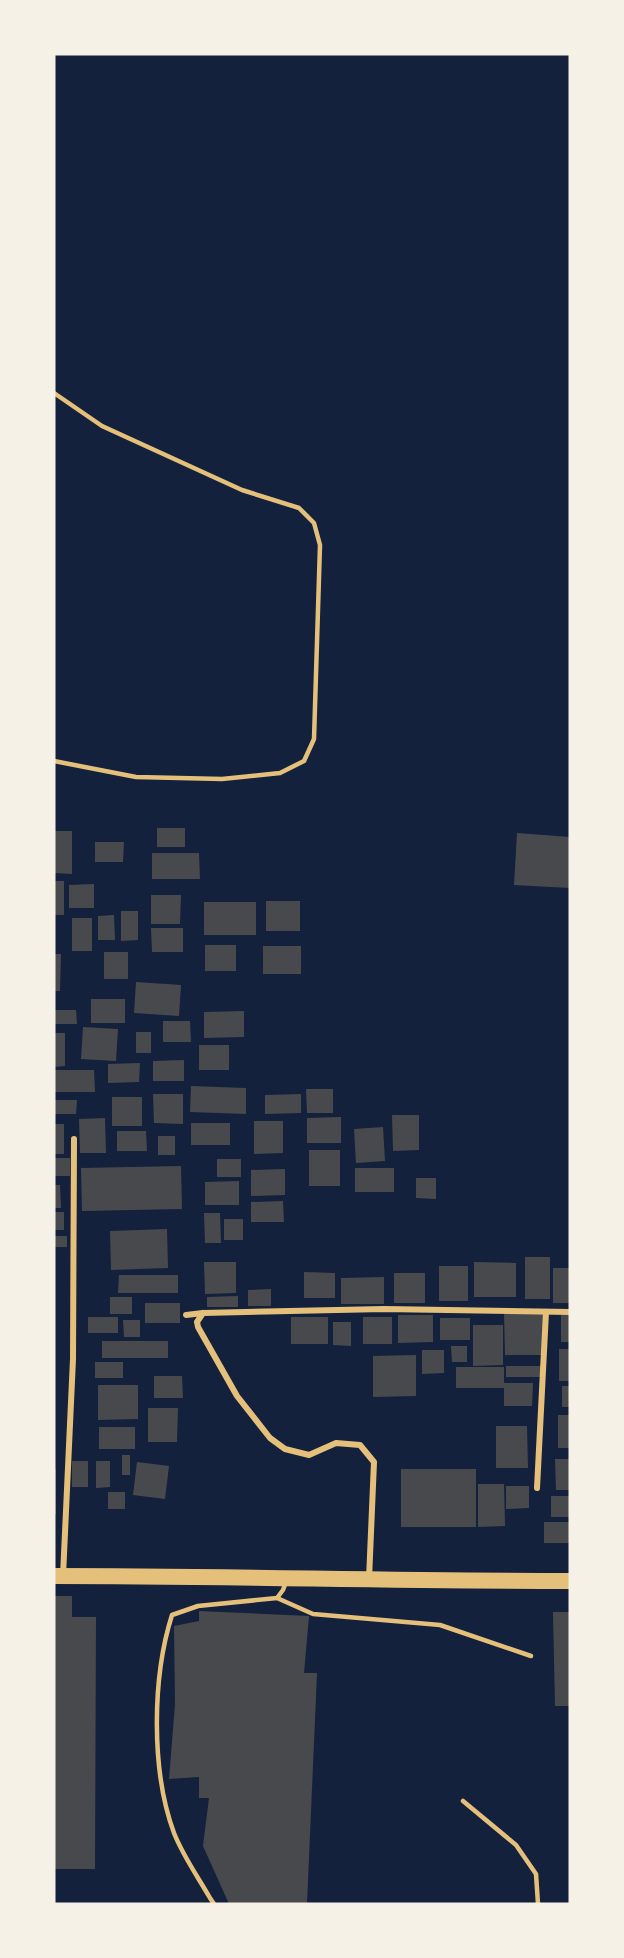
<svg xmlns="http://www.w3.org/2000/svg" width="624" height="1958" viewBox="0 0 624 1958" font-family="'Fira Sans',sans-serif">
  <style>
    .building { fill: #48494c }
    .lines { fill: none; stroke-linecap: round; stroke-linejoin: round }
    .service { stroke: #e5c07b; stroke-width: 4.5 }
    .minor { stroke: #e5c07b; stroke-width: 6 }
    .trunk { stroke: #e5c07b; stroke-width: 16 }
  </style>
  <rect width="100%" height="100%" fill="#14213d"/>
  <!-- building -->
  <g class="building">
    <rect x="157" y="828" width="28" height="19"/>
    <path d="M54 831H72V874L54 873Z"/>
    <path d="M517 833 570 837V888L514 885Z"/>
    <path d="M95 842H124L123 862H95Z"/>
    <path d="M152 853H199L200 879H152Z"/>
    <rect x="54" y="881" width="10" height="34"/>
    <path d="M94 884V908H69V885Z"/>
    <path d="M151 895H181L180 924H151Z"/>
    <rect x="266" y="901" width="34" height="30"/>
    <rect x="204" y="902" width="52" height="33"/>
    <path d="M121 911H138V940L121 941Z"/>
    <path d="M114 915 115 940H98V916Z"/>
    <rect x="72" y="918" width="20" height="33"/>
    <path d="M151 928H183V952H152Z"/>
    <rect x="205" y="945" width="31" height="26"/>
    <rect x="263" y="946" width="38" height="28"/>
    <rect x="104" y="952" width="24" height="27"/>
    <path d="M54 954H61L60 991H54Z"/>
    <path d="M136 982 181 985 179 1016 134 1013Z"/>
    <rect x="91" y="999" width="34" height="24"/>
    <path d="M54 1010H76L77 1024H54Z"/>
    <path d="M244 1011V1037L204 1038V1012Z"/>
    <path d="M163 1021H190L191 1042H163Z"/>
    <path d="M83 1027 118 1029 116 1061 81 1059Z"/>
    <rect x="136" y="1032" width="15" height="21"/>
    <path d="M54 1033H65V1066L54 1067Z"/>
    <rect x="199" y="1045" width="30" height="25"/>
    <path d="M184 1060V1081H153V1061Z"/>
    <path d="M140 1063 139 1082 108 1083V1064Z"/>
    <path d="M54 1070H94L95 1092H54Z"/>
    <path d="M191 1086 246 1088V1114L190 1112Z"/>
    <path d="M306 1089H333V1113H307Z"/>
    <path d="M153 1094H183V1124L154 1123Z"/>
    <path d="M301 1094V1113L265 1114V1095Z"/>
    <rect x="112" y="1097" width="30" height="29"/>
    <path d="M54 1100H77L76 1114H54Z"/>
    <path d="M392 1115H419V1150L393 1151Z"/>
    <path d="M341 1117V1143H307V1118Z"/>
    <path d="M105 1118 106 1153H80L79 1119Z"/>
    <path d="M254 1121H283V1153L254 1154Z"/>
    <rect x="191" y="1123" width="39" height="22"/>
    <rect x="54" y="1124" width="10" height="30"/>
    <path d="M383 1127 385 1161 356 1163 354 1129Z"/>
    <path d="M117 1131H146L147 1151H117Z"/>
    <rect x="158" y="1136" width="17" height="19"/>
    <rect x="309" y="1150" width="31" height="36"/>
    <rect x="54" y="1158" width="16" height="18"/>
    <rect x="217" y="1159" width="24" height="18"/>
    <path d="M181 1166 182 1209 82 1211 81 1168Z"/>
    <rect x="355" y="1168" width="39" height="24"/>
    <path d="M285 1169V1195L251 1196V1170Z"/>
    <path d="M416 1178H436V1199L416 1198Z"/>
    <path d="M239 1181V1205H205V1182Z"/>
    <path d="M54 1185H60L61 1208H54Z"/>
    <path d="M283 1201 284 1222H251V1202Z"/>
    <rect x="54" y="1212" width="10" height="18"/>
    <path d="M204 1213H220L221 1243H205Z"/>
    <rect x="224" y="1219" width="19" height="21"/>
    <path d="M167 1229 168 1268 111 1270 110 1231Z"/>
    <rect x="54" y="1236" width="13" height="11"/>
    <rect x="525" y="1257" width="25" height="42"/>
    <path d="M204 1262H236V1293L205 1294Z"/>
    <path d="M474 1262 516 1263V1297H474Z"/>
    <rect x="439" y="1266" width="29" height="35"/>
    <rect x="553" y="1268" width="17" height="35"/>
    <path d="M304 1272 335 1273V1298H304Z"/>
    <rect x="394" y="1273" width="31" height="30"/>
    <path d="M119 1275H178V1293H118Z"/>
    <path d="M384 1277V1304H341V1278Z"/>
    <path d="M271 1289V1306H248V1290Z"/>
    <path d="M238 1296V1307H207V1297Z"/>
    <rect x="110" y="1297" width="22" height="17"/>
    <rect x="145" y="1303" width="35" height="20"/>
    <path d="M504 1313H543V1355H505Z"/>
    <path d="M398 1315H433V1342L398 1343Z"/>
    <rect x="561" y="1315" width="9" height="27"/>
    <rect x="88" y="1317" width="30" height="16"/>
    <rect x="291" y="1317" width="37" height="27"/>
    <rect x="363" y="1317" width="29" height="27"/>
    <rect x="440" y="1318" width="30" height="22"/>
    <path d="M123 1320H140V1337H124Z"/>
    <path d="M333 1322H351V1346L333 1345Z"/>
    <path d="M473 1325H503V1365L473 1366Z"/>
    <rect x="102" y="1341" width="66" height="17"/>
    <path d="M451 1346H467V1362H452Z"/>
    <rect x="559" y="1349" width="11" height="32"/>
    <path d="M422 1350H444V1373L422 1374Z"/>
    <path d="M416 1355V1396L373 1397V1356Z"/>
    <rect x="95" y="1362" width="28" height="16"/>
    <rect x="506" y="1366" width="35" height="11"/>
    <path d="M456 1367H504V1383H533L532 1406H504V1388H456Z"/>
    <path d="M154 1376H182L183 1398H154Z"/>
    <path d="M98 1385H138V1419L98 1420Z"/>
    <rect x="562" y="1386" width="8" height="21"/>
    <path d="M148 1408H178L177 1442H148Z"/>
    <rect x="558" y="1415" width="12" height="33"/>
    <path d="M496 1426H527L528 1468H496Z"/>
    <rect x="99" y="1427" width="36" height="22"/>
    <rect x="122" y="1455" width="8" height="20"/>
    <path d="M555 1459H570V1490H556Z"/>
    <rect x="72" y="1461" width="16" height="26"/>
    <path d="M96 1461H110V1487L96 1488Z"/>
    <path d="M137 1462 169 1466 165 1499 133 1495Z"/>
    <rect x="54" y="1469" width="2" height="45"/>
    <rect x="401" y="1469" width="75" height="58"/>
    <path d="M478 1484H504L505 1526 478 1527Z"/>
    <path d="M506 1486H529V1508L506 1509Z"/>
    <rect x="108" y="1492" width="17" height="17"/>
    <rect x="551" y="1496" width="19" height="21"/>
    <rect x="544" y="1522" width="26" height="21"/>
    <path d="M54 1596H72V1617H96L95 1869H54Z"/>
    <path d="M199 1611 309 1616 304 1673H317L307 1904H229L203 1846 209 1798H199V1777L169 1779 175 1704 174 1626 199 1621Z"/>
    <path d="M553 1612H570V1706H555Z"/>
  </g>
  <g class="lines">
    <!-- service -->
    <g class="service">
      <path d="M54 393 102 426 242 490 299 508 314 523 320 545 314 739 304 761 280 773 222 779 136 777 54 761"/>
      <path d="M277 1598 313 1614 440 1625 531 1656"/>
      <path d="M463 1801 516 1845 536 1874 538 1904"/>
      <path d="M214 1904 210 1898C198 1877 183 1856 174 1833 151 1771 152 1678 172 1615L198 1606 277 1598 283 1590 286 1582"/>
    </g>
    <!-- minor -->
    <g class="minor">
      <path d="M203 1313 197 1322 198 1327 237 1396 270 1438 285 1449 309 1455 336 1443 360 1445 374 1462 369 1579"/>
      <path d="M186 1315 203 1313 384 1309 570 1312"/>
      <path d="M537 1488 546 1312"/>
      <path d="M63 1576 73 1359 74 1139"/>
    </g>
    <!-- trunk -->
    <path class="trunk" d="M54 1576C226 1576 398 1581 570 1581"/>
  </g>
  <!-- border -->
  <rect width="624" height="1958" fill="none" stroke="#f6f1e7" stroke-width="111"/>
</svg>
